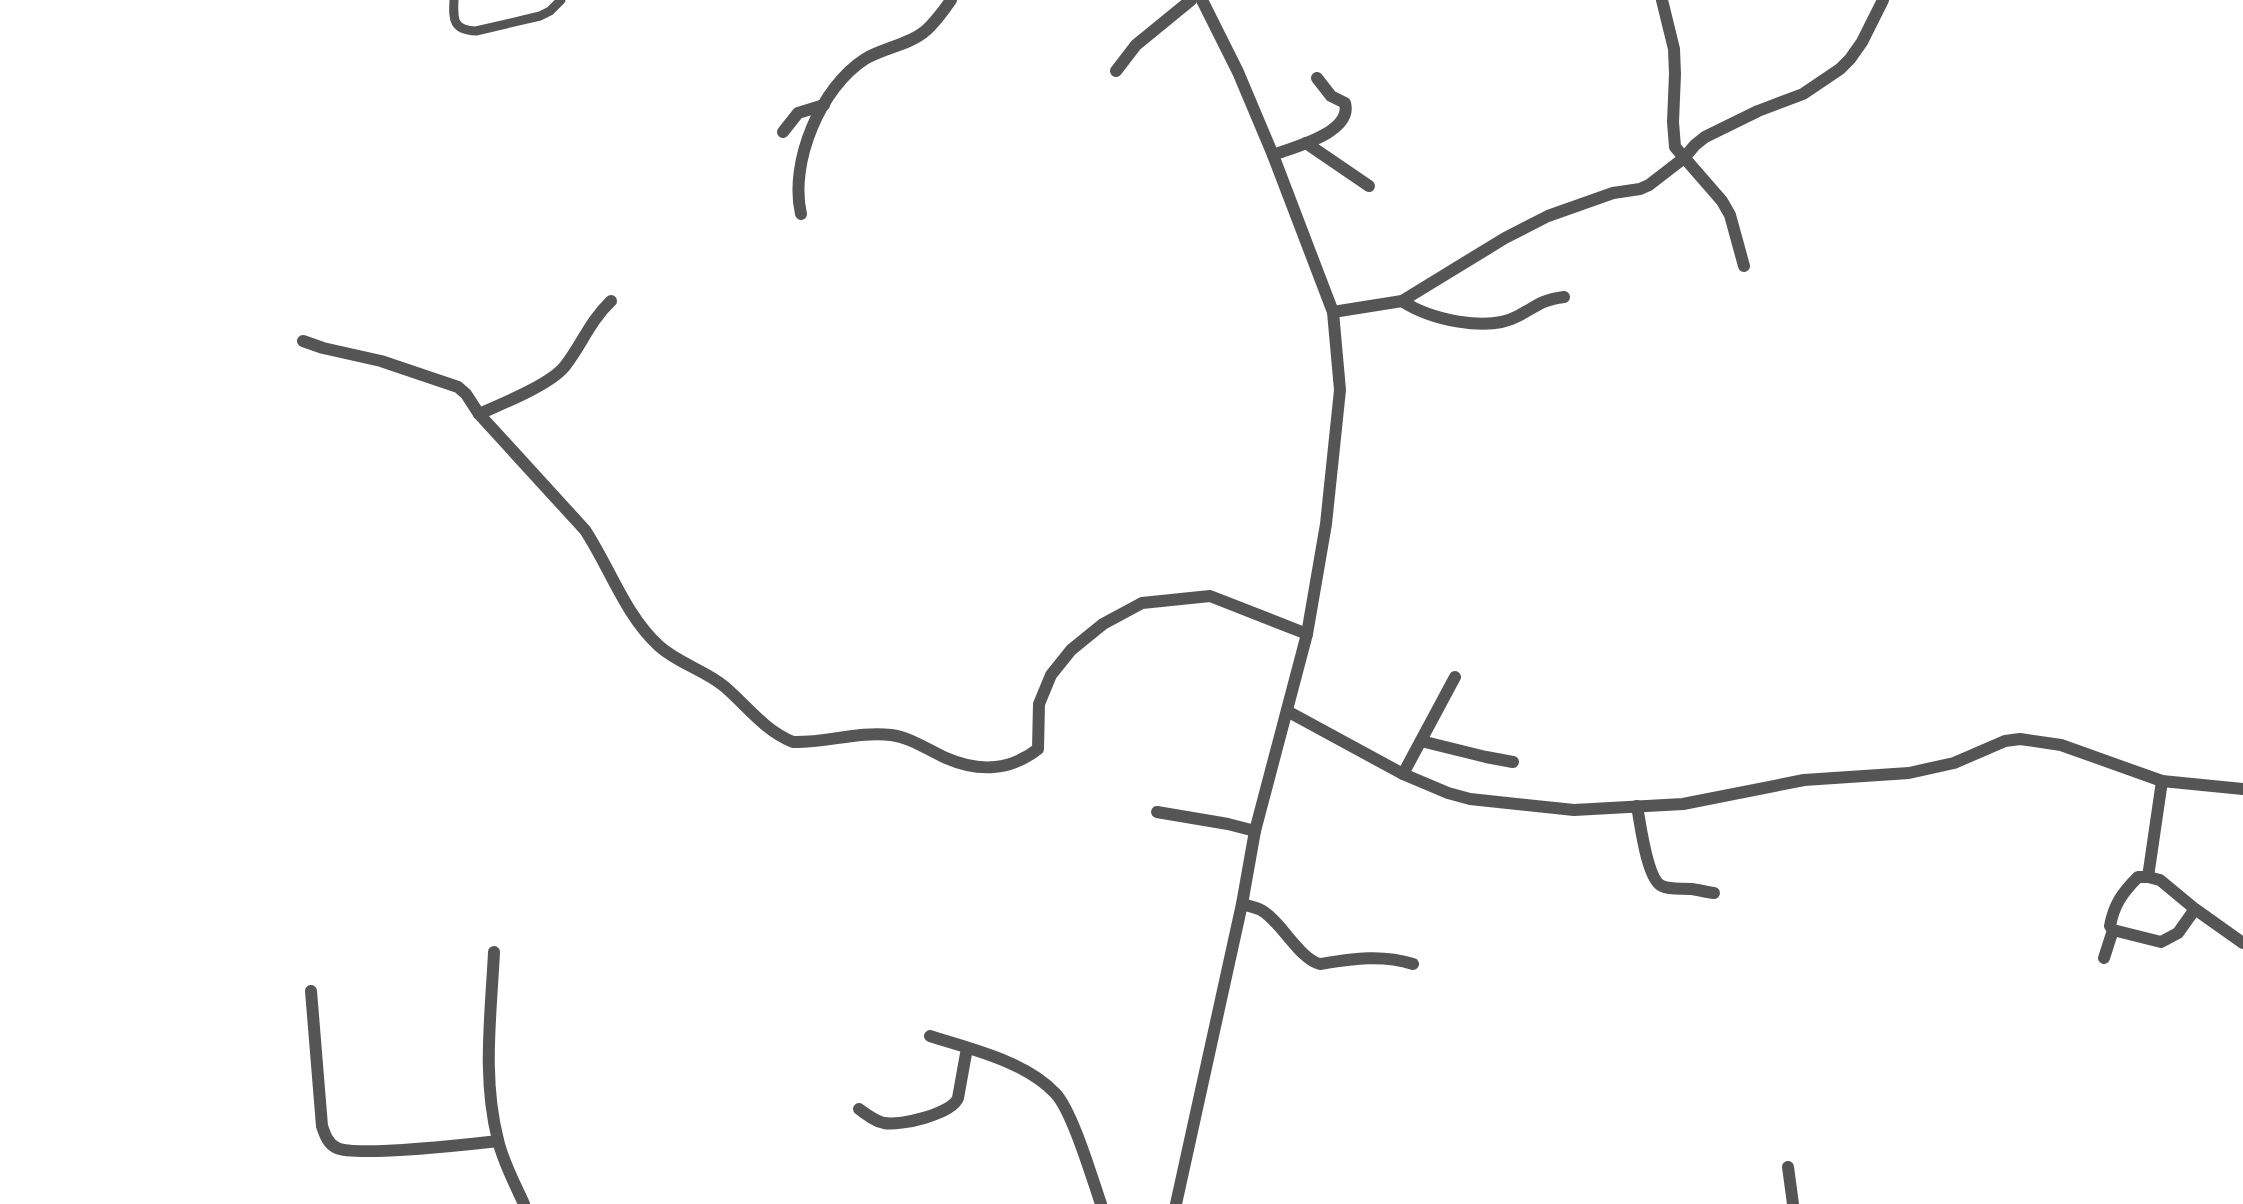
<svg xmlns="http://www.w3.org/2000/svg" width="2243" height="1204" viewBox="0 0 2243 1204" font-family="Quicksand,sans-serif">
  <style>
    .lines { fill: none; stroke-linecap: round; stroke-linejoin: round }
    .service { stroke: #555; stroke-width: 9 }
    .minor { stroke: #555; stroke-width: 12 }
  </style>
  <rect width="100%" height="100%" fill="#fff"/>
  <g class="lines">
    <!-- service -->
    <path class="service" d="M454 0C453 20 453 30 476 31L540 16 550 11 561 0"/>
    <!-- minor -->
    <g class="minor">
      <path d="M1662 0 1674 49 1675 74 1673 122 1675 147 1722 201 1730 215 1744 266"/>
      <path d="M1116 71 1136 45 1191 0"/>
      <path d="M783 132 798 113 824 105"/>
      <path d="M1306 143 1369 186"/>
      <path d="M1273 155C1293 147 1353 133 1345 103L1331 96 1317 78"/>
      <path d="M801 214C789 162 821 87 865 59 883 48 908 45 924 32 932 26 945 9 951 0"/>
      <path d="M1402 301C1429 319 1487 333 1518 316 1537 306 1541 300 1564 297"/>
      <path d="M1333 312 1402 301 1505 238 1548 216 1613 193 1640 189 1649 185 1684 158 1695 145 1705 137 1758 111 1803 94 1840 69 1850 59 1862 42 1883 0"/>
      <path d="M303 341 323 348 381 361 458 387 466 394 479 414 585 530C610 568 625 615 659 646 679 664 705 670 725 687 748 707 764 730 793 742 826 743 858 731 891 735 910 737 928 750 946 758 978 772 1010 771 1038 749L1039 704 1051 675 1071 650 1103 624 1142 603 1210 596 1307 634"/>
      <path d="M479 414C501 404 550 385 565 366 582 344 590 321 611 301"/>
      <path d="M1287 711 1403 774 1448 793 1470 799 1574 810 1683 804 1804 780 1909 773 1954 763 2005 741 2020 739 2061 745 2162 781 2243 789"/>
      <path d="M1421 741 1486 757 1513 762"/>
      <path d="M1403 774 1455 677"/>
      <path d="M1637 806C1640 822 1647 880 1662 886 1671 890 1681 888 1691 889 1699 890 1706 892 1714 893"/>
      <path d="M1157 812 1228 824 1255 831"/>
      <path d="M2148 877 2162 781"/>
      <path d="M1242 904C1248 906 1255 907 1261 910 1281 921 1299 959 1320 964 1352 959 1381 954 1413 964"/>
      <path d="M2195 909 2178 933 2161 942 2113 930 2110 926C2114 904 2123 892 2138 877H2148L2160 880 2195 909 2243 943"/>
      <path d="M494 952C491 1015 482 1078 498 1140 503 1162 515 1184 524 1204"/>
      <path d="M2104 958 2113 930"/>
      <path d="M311 991 322 1126C325 1135 328 1144 337 1148 356 1157 471 1144 498 1141"/>
      <path d="M930 1036C970 1049 1025 1061 1055 1093 1072 1110 1092 1178 1101 1204"/>
      <path d="M859 1109C867 1115 875 1121 884 1123 901 1126 952 1114 958 1098L967 1048"/>
      <path d="M1788 1167 1793 1204"/>
      <path d="M1176 1204 1242 904 1255 831 1307 634 1326 524 1340 390 1333 312 1273 155 1238 72 1202 0"/>
    </g>
  </g>
</svg>
